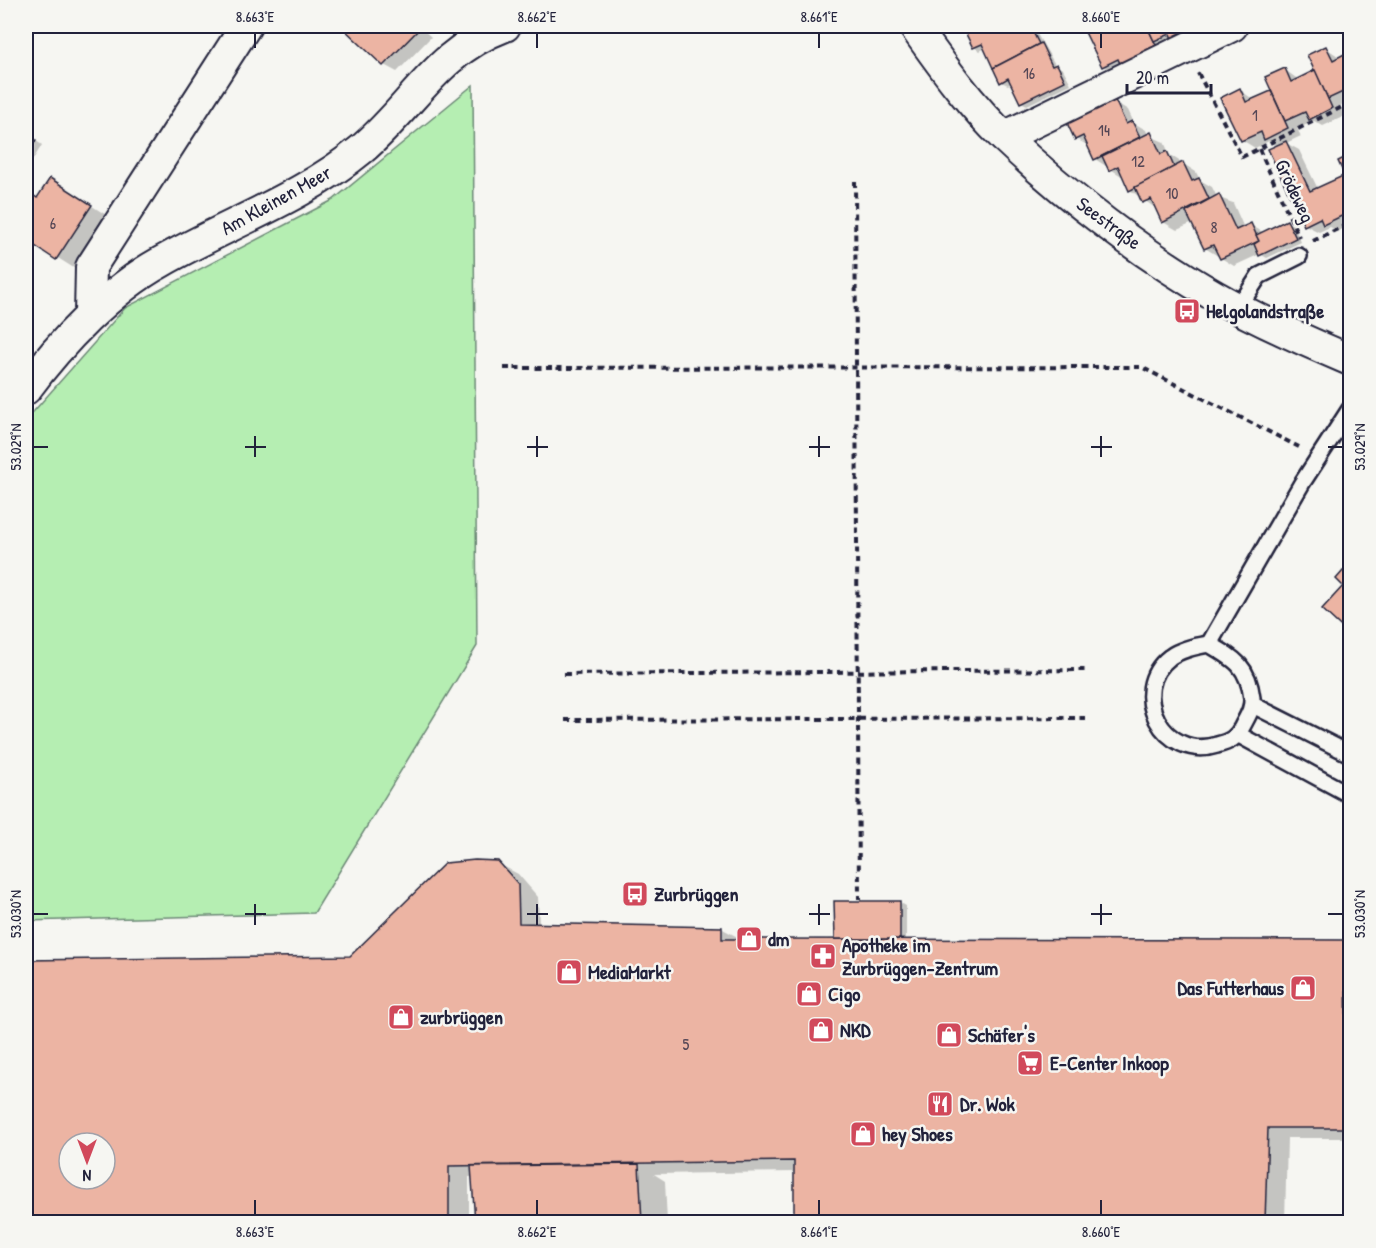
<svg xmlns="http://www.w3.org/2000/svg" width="1376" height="1248" viewBox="0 0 1376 1248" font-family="'Patrick Hand',sans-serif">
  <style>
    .green { fill: #b5eeb2; stroke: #6c8876; stroke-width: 1.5 }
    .shadow { fill: #0003; fill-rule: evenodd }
    .building { fill: #ecb4a3; stroke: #22223b; stroke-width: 1.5; fill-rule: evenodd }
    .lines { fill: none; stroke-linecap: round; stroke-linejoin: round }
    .lane-casing { stroke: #22223b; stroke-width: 20 }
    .street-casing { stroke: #22223b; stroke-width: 34 }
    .path { stroke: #22223b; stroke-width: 4; stroke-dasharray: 6 4.5; stroke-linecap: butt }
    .lane { stroke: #f6f6f2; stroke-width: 15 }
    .street { stroke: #f6f6f2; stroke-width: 30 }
    .ticks { fill: none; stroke: #22223b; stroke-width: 2 }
    .labels { text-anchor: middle; stroke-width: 5; stroke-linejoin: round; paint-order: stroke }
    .number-label { font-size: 16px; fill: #544655 }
    .street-label { font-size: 20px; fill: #22223b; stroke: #f6f6f2 }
    .poi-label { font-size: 20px; font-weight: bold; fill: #22223b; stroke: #f6f6f2; text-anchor: start }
    .neatline { fill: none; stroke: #22223b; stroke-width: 2 }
    .ticks-label { font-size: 15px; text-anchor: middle; fill: #22223b }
  </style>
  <rect width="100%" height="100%" fill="#f6f6f2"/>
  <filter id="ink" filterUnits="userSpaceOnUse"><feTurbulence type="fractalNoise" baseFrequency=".0167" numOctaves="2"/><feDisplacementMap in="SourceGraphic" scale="12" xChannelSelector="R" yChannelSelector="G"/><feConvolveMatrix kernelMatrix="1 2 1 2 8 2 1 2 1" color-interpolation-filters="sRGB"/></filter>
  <g filter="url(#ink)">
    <!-- green -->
    <path class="green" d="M473 85 477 646 314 913 26 921V420L125 308 333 200Z"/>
    <!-- shadow -->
    <g class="shadow">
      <path d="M344 26H419L431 37 397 72 384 65Z"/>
      <path d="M963 26H1024L1027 32 1031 30 1037 34 1056 66 1063 69 1071 84 1027 105 1021 102 1012 83 1008 85 1001 82 985 48 980 51 974 47Z"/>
      <path d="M1084 26H1108L1111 32 1126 26H1214L1109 69 1103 66Z"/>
      <path d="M1326 48 1341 58 1350 53V101L1340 106 1345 116 1323 126 1314 121 1297 129 1301 136 1286 143 1299 150 1318 189 1347 176 1340 161 1350 156V225L1338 231 1330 227 1319 232 1305 225 1278 146 1269 141 1255 148 1242 140 1240 90 1254 100 1273 91 1285 70 1299 80 1317 71Z"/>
      <path d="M1115 102 1128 110 1134 123 1146 130 1148 135 1164 142 1170 155 1196 172 1200 180 1212 187 1217 197 1233 203 1244 228 1251 225 1264 233 1287 222 1293 225 1301 242 1267 258 1260 254 1234 266 1205 248 1193 223 1177 230 1163 222 1158 210 1130 190 1123 177 1095 159 1089 146 1076 139Z"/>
      <path d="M26 134 42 145 26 171Z"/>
      <path d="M51 180 111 218 77 270 26 238V191L38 199Z"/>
      <path d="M1350 565V633L1324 609 1346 585 1338 578Z"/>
      <path d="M497 863 518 874 538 897 539 925 721 928 743 940H841L836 938 899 902 906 906V941H1346L1350 944V1138H1287L1285 1222H796L795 1172 654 1174 665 1181 667 1222H477L473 1177H469V1222H26V962L351 958ZM69 1143H105V1179H69Z"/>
    </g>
    <!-- building -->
    <g class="building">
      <path d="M341 26H415L419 29 383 66Z"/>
      <path d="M962 26H978L965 32Z"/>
      <path d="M978 26H1020L1023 32 1031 28 1039 44 993 68 982 44 973 48 965 32Z"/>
      <path d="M1082 26H1105L1108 32 1122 26H1147L1158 49 1121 66 1118 59 1102 67Z"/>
      <path d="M1147 26H1206L1173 41 1170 34 1154 41Z"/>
      <path d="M1041 43 1052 66 1057 64 1065 81 1020 103 1008 78 1000 83 993 68Z"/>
      <path d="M1326 46 1333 60 1350 51V98L1347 90 1328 99 1307 55Z"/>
      <path d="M1285 68 1291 82 1315 70 1332 108 1309 120 1305 112 1285 121 1265 77Z"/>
      <path d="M1240 88 1246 102 1271 91 1288 128 1264 140 1261 132 1241 141 1220 98Z"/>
      <path d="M1115 100 1126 124 1132 121 1140 137 1094 160 1083 136 1075 140 1067 123Z"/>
      <path d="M1151 132 1161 154 1167 151 1174 167 1129 191 1118 166 1109 171 1102 156Z"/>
      <path d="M26 133 36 140 26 157Z"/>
      <path d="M1286 141 1310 191 1345 175 1350 187V212L1323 225 1320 218 1304 226 1268 149Z"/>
      <path d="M1350 155V187L1338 161Z"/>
      <path d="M1183 162 1192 181 1199 178 1209 199 1162 223 1151 199 1142 203 1135 187Z"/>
      <path d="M50 178 92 205 56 260 26 240V190L37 198Z"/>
      <path d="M1219 194 1236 230 1251 223 1259 241 1220 259 1213 245 1204 249 1186 212Z"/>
      <path d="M1287 220 1296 238 1259 256 1254 244 1259 241 1256 235Z"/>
      <path d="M1350 563V635L1322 609 1343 586 1336 579Z"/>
      <path d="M475 860 498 861 518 884 519 923 722 927V939L1346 940 1347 1128H1268L1265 1222H794V1161L449 1166V1222H26V960L350 956 445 863ZM69 1143H105V1179H69Z"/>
      <path d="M834 901H900V939H835Z"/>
      <path d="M639 1164 642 1222H475L471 1166Z"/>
    </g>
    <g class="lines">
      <defs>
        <g id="lane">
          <path d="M1238 308 1259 276 1299 256"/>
          <path d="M1209 644C1235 659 1248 666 1252 698 1253 709 1247 717 1242 727 1237 738 1229 742 1217 745 1164 762 1126 691 1170 657 1181 649 1196 646 1209 644Z"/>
          <path d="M1209 644 1302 483 1350 409"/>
          <path d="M1253 705 1350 754"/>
          <path d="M1239 735 1350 795"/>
        </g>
        <g id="street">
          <path d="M914 26C941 64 970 105 1005 138 1065 195 1143 255 1215 296 1259 321 1305 341 1350 360"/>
          <path d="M1004 137 1232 26"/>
          <path d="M90 315 91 267 246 26"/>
          <path d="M26 389C60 343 110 290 161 262 227 224 303 198 362 149 414 105 436 52 505 26"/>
        </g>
      </defs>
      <!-- lane casing -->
      <use href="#lane" class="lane-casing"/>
      <!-- street casing -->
      <use href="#street" class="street-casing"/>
      <!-- path -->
      <g class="path">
        <path d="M1198 73 1242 157 1350 103"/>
        <path d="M1259 149 1299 237"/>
        <path d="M855 181 859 899"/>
        <path d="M1313 241 1350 223"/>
        <path d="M504 368 1141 367 1299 447"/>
        <path d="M564 674 1085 670"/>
        <path d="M565 720 1085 718"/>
      </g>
      <!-- lane -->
      <use href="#lane" class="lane"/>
      <!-- street -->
      <use href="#street" class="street"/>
    </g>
  </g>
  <!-- ticks -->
  <path class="ticks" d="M255 33V48M537 33V48M819 33V48M1101 33V48M255 436V457M537 436V457M819 436V457M1101 436V457M33 447H48M245 447H266M527 447H548M809 447H830M1091 447H1112M1328 447H1343M255 904V925M537 904V925M819 904V925M1101 904V925M33 914H48M245 914H266M527 914H548M809 914H830M1091 914H1112M1328 914H1343M255 1200V1215M537 1200V1215M819 1200V1215M1101 1200V1215"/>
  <!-- icons -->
  <defs>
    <symbol id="bus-square" viewBox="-11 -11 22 22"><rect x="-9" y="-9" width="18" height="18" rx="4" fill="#d1495b" stroke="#f6f6f2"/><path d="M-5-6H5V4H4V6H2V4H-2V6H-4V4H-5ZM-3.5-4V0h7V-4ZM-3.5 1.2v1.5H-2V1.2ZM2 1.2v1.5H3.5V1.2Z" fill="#fff"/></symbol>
    <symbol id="shop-square" viewBox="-11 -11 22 22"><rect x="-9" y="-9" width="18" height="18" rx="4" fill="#d1495b" stroke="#f6f6f2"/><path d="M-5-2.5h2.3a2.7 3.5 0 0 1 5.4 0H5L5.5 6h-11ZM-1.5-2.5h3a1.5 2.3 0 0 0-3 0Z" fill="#fff"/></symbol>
    <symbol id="pharmacy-square" viewBox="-11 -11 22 22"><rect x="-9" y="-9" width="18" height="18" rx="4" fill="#d1495b" stroke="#f6f6f2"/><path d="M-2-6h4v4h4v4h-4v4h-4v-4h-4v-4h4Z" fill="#fff"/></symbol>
    <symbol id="supermarket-square" viewBox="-11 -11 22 22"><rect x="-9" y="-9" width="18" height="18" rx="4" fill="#d1495b" stroke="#f6f6f2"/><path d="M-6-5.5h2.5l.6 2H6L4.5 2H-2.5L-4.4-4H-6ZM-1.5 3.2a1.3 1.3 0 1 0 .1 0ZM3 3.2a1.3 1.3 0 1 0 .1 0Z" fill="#fff"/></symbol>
    <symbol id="restaurant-square" viewBox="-11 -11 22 22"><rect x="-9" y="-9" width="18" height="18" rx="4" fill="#d1495b" stroke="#f6f6f2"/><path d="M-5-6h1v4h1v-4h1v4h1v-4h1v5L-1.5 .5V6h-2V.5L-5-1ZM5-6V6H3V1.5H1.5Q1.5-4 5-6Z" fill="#fff"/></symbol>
  </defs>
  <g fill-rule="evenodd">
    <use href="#bus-square" x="1172" y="296" width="30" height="30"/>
    <use href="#bus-square" x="620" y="879" width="30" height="30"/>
    <use href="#shop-square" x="734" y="924" width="30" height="30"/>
    <use href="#pharmacy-square" x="808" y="941" width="30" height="30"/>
    <use href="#shop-square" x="554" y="957" width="30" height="30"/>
    <use href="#shop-square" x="1288" y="973" width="30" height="30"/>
    <use href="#shop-square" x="794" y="979" width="30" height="30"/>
    <use href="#shop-square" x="386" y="1002" width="30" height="30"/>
    <use href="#shop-square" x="806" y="1015" width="30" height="30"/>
    <use href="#shop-square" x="934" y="1020" width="30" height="30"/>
    <use href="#supermarket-square" x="1015" y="1048" width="30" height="30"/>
    <use href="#restaurant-square" x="925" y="1089" width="30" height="30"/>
    <use href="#shop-square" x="848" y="1119" width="30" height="30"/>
  </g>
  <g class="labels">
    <!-- number labels -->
    <g class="number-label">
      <text x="1029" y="79">16</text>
      <text x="1255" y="121">1</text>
      <text x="1104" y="136">14</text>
      <text x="1138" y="167">12</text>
      <text x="1172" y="199">10</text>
      <text x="53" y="229">6</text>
      <text x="1214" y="233">8</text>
      <text x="686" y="1050">5</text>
    </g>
    <!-- street labels -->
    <g class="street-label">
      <text transform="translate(1295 191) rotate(65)" y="7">Grödeweg</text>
      <text transform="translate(276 200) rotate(-29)" y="7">Am Kleinen Meer</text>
      <text transform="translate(1109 223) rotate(36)" y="7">Seestraße</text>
    </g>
    <!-- poi labels -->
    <g class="poi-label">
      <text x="1206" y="318">Helgolandstraße</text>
      <text x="654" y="901">Zurbrüggen</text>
      <text x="768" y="946">dm</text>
      <text x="842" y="952">Apotheke im<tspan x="842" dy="23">Zurbrüggen-Zentrum</tspan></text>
      <text x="588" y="979">MediaMarkt</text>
      <text x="1284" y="995" text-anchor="end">Das Futterhaus</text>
      <text x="828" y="1001">Cigo</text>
      <text x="420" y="1024">zurbrüggen</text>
      <text x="840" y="1037">NKD</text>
      <text x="968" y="1042">Schäfer's</text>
      <text x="1050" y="1070">E-Center Inkoop</text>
      <text x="960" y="1111">Dr. Wok</text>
      <text x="882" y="1141">hey Shoes</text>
    </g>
  </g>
  <!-- margin -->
  <rect width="1376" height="1248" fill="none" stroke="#f6f6f2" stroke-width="66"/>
  <!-- north arrow -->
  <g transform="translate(87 1161) rotate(180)"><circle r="28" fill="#f6f6f2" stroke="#a1a1a9" stroke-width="1.5"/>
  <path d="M0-4.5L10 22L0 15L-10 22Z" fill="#d1495b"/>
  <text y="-9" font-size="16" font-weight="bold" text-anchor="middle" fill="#22223b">N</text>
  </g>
  <!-- scale -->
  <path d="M1127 84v9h84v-9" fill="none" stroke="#22223b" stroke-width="3"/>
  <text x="1136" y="84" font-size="18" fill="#22223b" stroke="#f6f6f2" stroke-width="4.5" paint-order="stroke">20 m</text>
  <rect x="33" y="33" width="1310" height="1182" class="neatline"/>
  <g class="ticks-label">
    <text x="255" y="22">8.663°E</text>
    <text x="537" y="22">8.662°E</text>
    <text x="819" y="22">8.661°E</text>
    <text x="1101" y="22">8.660°E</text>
    <text transform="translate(1360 447) rotate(-90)" y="5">53.029°N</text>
    <text transform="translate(16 447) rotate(-90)" y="5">53.029°N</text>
    <text transform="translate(1360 914) rotate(-90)" y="5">53.030°N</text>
    <text transform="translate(16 914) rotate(-90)" y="5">53.030°N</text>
    <text x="255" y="1237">8.663°E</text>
    <text x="537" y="1237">8.662°E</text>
    <text x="819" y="1237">8.661°E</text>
    <text x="1101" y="1237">8.660°E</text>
  </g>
</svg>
